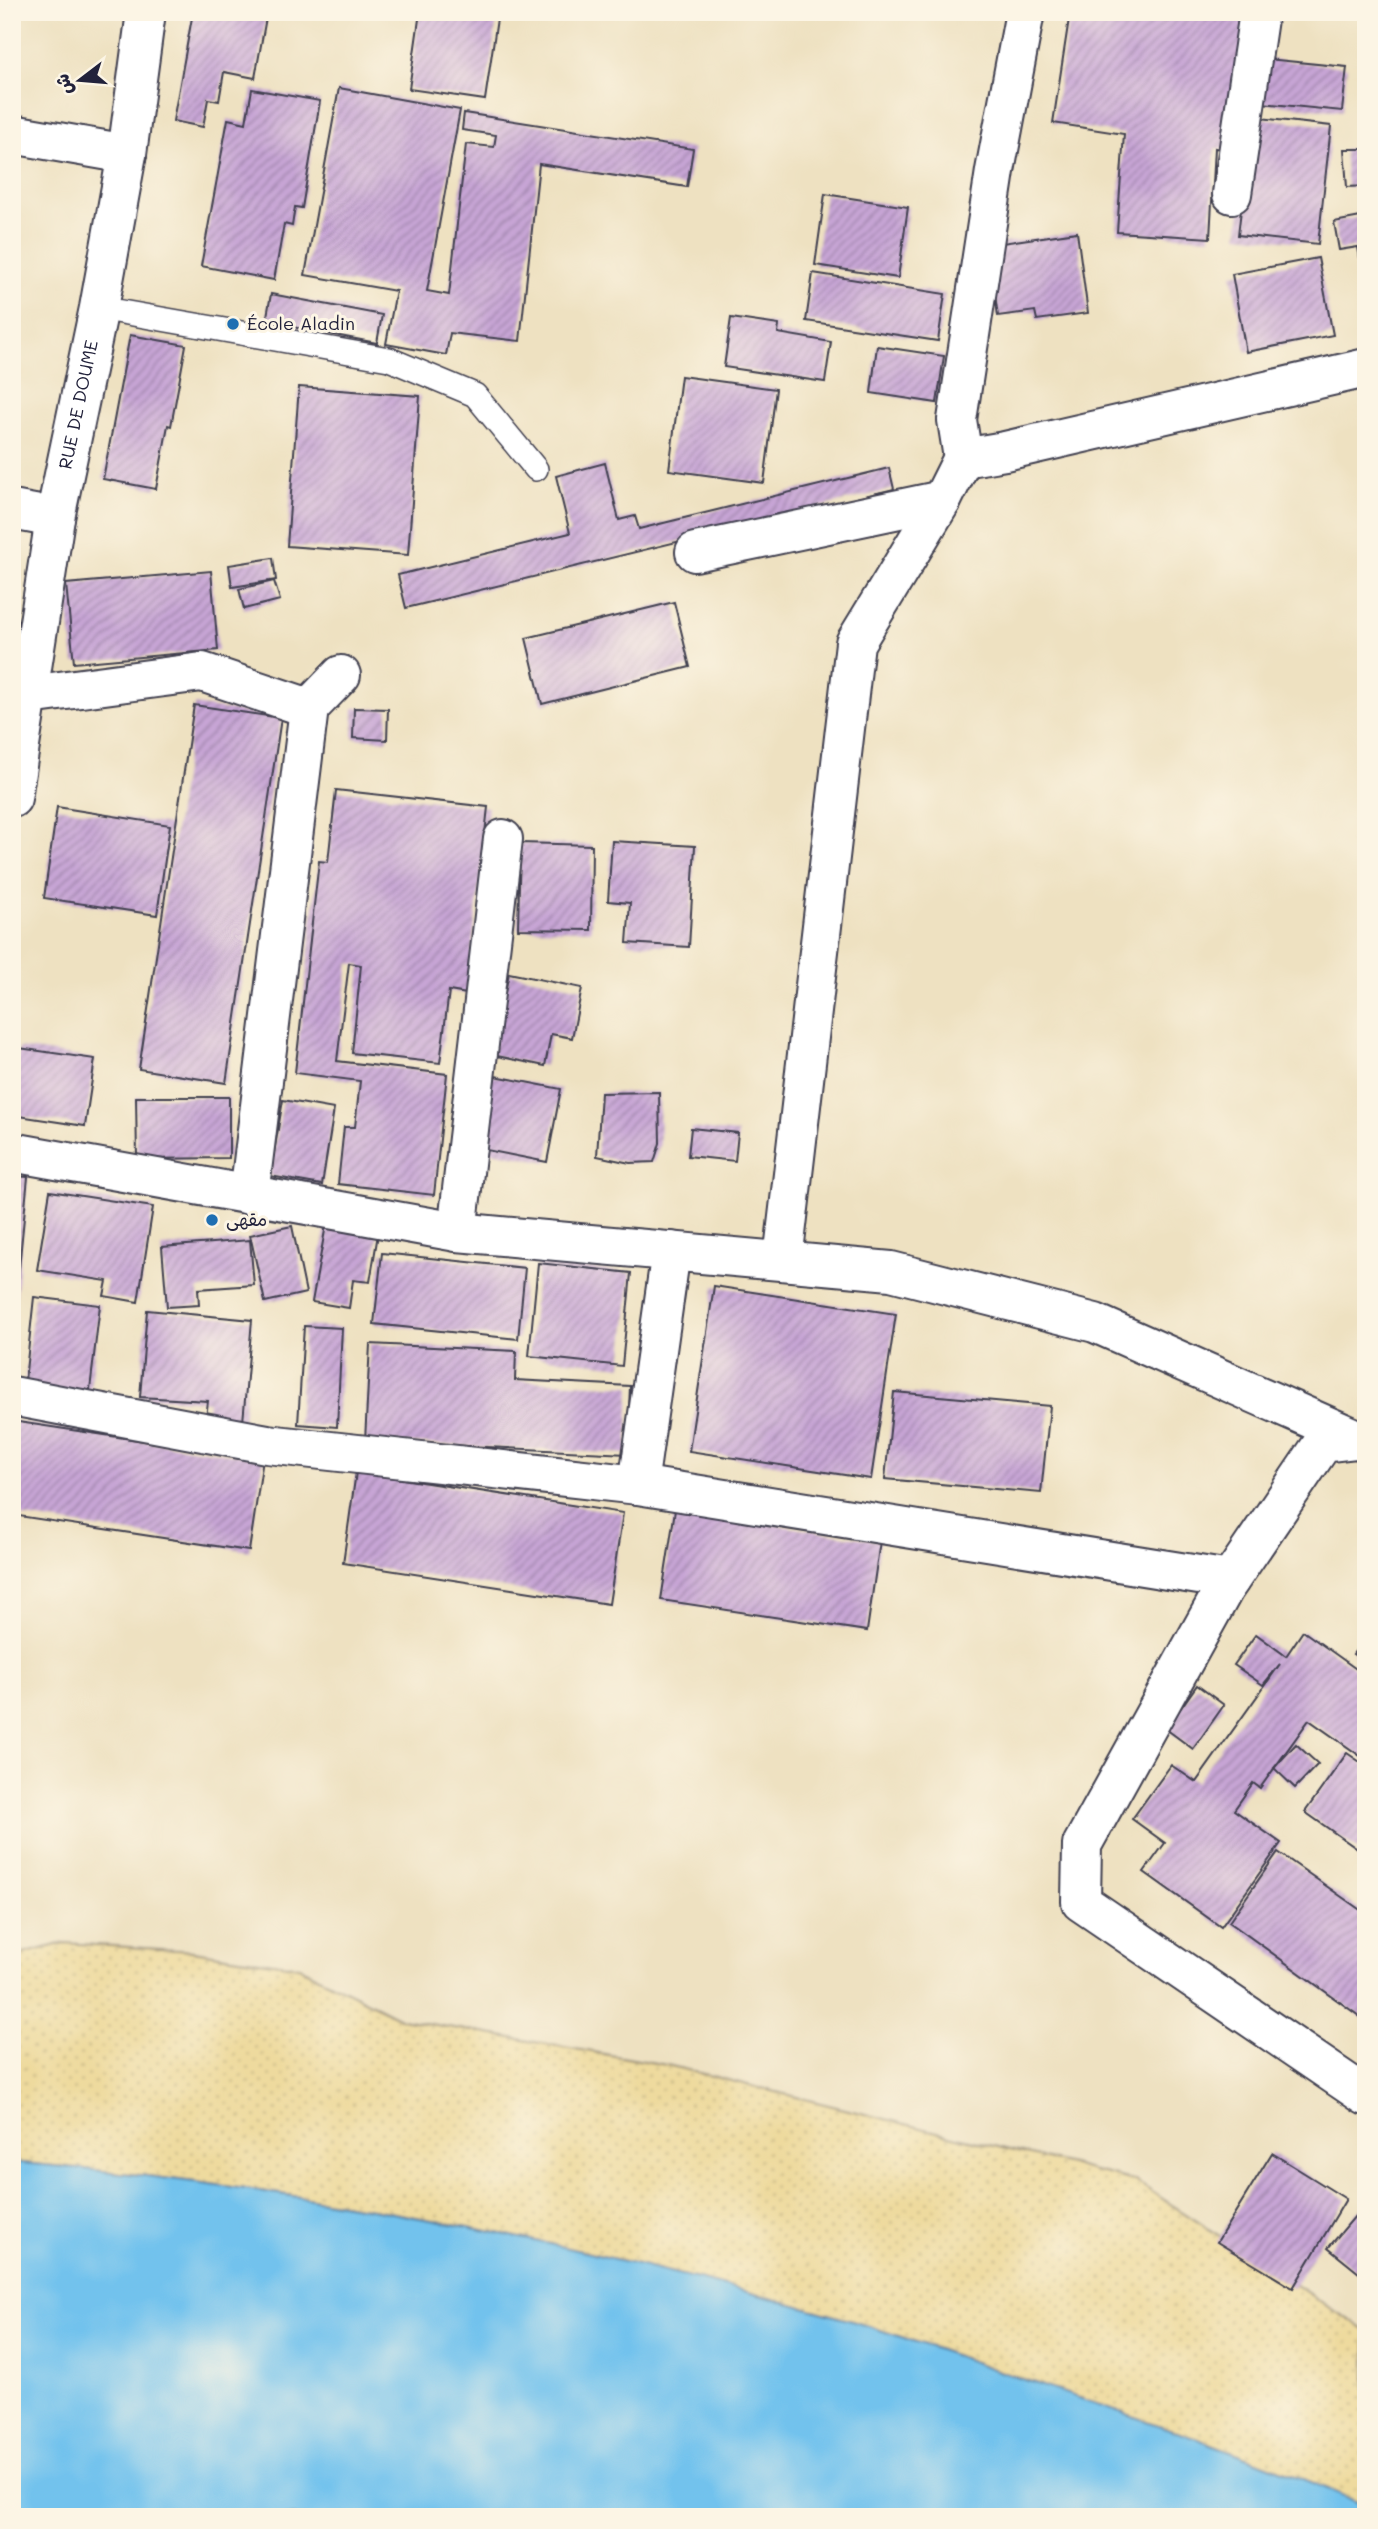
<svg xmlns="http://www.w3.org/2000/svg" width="1378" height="2529" viewBox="0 0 1378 2529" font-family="Mali,'Playpen Sans Arabic',sans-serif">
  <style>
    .sand { fill: url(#sand-dots); stroke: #887e6c; stroke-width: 2 }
    .water { fill: #72c2ed; stroke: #4a7294; stroke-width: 2 }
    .building { fill: url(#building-hatch) }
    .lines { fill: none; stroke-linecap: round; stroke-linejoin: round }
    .service-casing { stroke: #413f4f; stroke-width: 26 }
    .minor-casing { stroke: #413f4f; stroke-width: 42 }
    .service { stroke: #fff; stroke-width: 23 }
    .minor { stroke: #fff; stroke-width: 38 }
    .poi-dot { fill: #1f6fb2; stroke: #fcf5e5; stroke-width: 2.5 }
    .labels { text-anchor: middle; stroke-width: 6; stroke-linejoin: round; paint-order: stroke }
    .poi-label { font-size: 18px; fill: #22223b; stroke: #fcf5e5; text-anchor: start }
    .street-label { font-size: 18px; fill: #22223b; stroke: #fcf5e5 }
  </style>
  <defs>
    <pattern id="sand-dots" width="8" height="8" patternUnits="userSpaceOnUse" patternTransform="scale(1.75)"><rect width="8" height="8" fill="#eeda9e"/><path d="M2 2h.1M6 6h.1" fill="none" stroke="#ccbb89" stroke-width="1.8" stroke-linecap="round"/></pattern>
    <pattern id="building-hatch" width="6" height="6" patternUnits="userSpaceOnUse" patternTransform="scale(1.75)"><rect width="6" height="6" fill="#c7a5d5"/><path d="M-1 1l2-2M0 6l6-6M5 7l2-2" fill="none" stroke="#a186ae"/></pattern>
  </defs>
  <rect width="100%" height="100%" fill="#fcf5e5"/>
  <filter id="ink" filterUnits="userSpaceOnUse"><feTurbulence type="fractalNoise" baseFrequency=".0143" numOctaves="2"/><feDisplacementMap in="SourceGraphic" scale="14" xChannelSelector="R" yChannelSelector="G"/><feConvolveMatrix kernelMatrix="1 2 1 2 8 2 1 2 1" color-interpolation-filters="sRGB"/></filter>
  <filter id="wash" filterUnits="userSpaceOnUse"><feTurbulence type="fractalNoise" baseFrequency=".00686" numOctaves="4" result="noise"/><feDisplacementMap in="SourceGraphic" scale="28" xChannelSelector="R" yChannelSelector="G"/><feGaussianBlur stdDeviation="1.57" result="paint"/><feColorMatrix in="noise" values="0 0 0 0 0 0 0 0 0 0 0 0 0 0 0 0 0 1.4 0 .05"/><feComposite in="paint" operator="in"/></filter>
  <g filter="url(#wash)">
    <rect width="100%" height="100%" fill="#eee1c1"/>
    <!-- sand -->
    <path class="sand" d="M64 1943 193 1951 299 1967 402 2019 667 2065 1135 2181 1366 2331V2506C1257 2457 1142 2419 1029 2381 965 2359 900 2335 835 2316 566 2239 291 2186 12 2162V1957Z"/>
    <!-- water -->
    <path class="water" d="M12 2162C291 2186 566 2239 835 2316 898 2334 960 2358 1022 2379 1138 2418 1255 2456 1366 2506V2517H12Z"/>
    <g id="blocks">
      <!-- building -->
      <g class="building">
        <path d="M193 12H267L255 78 224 72 219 101 208 99 203 127 173 121Z"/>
        <path d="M420 12H498L485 100 409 89Z"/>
        <path d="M1070 12H1259L1238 152 1215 148 1210 238 1117 232 1124 134 1053 123Z"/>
        <path d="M1267 59 1347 67 1342 111 1262 103Z"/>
        <path d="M339 88 460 110 427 291 449 295 466 144 494 147 496 135 462 130 464 113 693 149 687 187 539 164 520 341 450 333 446 355 386 344 396 291 305 275Z"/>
        <path d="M252 89 320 101 302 208 295 207 292 226 284 224 274 280 201 266 228 119 246 123Z"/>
        <path d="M1252 117 1331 126 1318 244 1238 235Z"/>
        <path d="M1344 149H1365L1366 186 1347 187Z"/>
        <path d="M825 194 908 207 898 278 815 265Z"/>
        <path d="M1366 216V283H1364L1358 247 1339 250 1334 222Z"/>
        <path d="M1077 232 1088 313 1037 320 1035 311 998 316 988 245Z"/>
        <path d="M1318 258 1333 335 1246 352 1232 274Z"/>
        <path d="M813 273 945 294 938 341 806 321Z"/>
        <path d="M271 294 382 315 377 343 266 322Z"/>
        <path d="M731 318 779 325 778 333 831 342 825 382 724 367Z"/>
        <path d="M130 335 186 345 171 426 168 425 156 489 103 479Z"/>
        <path d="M877 346 944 356 937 403 871 393Z"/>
        <path d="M681 376 776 389 764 483 669 470Z"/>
        <path d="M299 387 420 396 408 555 287 546Z"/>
        <path d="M605 463 619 520 635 516 639 529 889 468 894 489 406 608 398 575 570 533 556 476Z"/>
        <path d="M273 558 276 580 232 587 229 565Z"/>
        <path d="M211 571 218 650 74 663 66 584Z"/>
        <path d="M274 581 280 600 244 609 239 589Z"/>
        <path d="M674 602 690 667 542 704 526 638Z"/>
        <path d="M194 705 281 718 226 1083 139 1069Z"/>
        <path d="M354 708 388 709 387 740 353 738Z"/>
        <path d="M336 790 488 807 467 994 449 991 440 1063 352 1053 361 965 349 963 337 1061 447 1074 434 1195 338 1184 344 1127H355L360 1081 295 1073 319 861 328 862Z"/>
        <path d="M57 807 170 825 157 915 44 898Z"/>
        <path d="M612 841 695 846 689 947 627 943 630 903 608 901Z"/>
        <path d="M520 843 592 845 591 930 518 929Z"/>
        <path d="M509 973 582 988 572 1038 551 1034 545 1066 492 1055Z"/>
        <path d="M19 1048 95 1059 85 1126 12 1115V1091Z"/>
        <path d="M490 1075 561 1089 547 1162 476 1148Z"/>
        <path d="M659 1092 660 1143 654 1162 630 1163 597 1156 601 1093Z"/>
        <path d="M136 1097H229V1158L137 1159Z"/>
        <path d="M283 1100 334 1109 322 1185 270 1176Z"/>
        <path d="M691 1128 738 1133 735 1161 688 1156Z"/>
        <path d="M12 1176 28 1177 14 1319H12Z"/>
        <path d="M50 1191 153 1207 138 1302 104 1296 107 1281 37 1270Z"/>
        <path d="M326 1225 378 1234 370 1282 353 1280 349 1308 312 1302Z"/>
        <path d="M292 1226 306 1293 265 1302 250 1235Z"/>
        <path d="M250 1240 254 1285 198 1289 199 1305 167 1307 162 1247Z"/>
        <path d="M382 1253 525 1268 518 1339 374 1324Z"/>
        <path d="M538 1263 631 1273 622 1366 529 1356Z"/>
        <path d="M714 1286 896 1314 871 1479 689 1451Z"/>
        <path d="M34 1297 100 1305 89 1398 24 1390Z"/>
        <path d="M147 1310 252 1320 243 1422 206 1418 208 1401 140 1397Z"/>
        <path d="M304 1326 342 1328 337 1427 298 1424Z"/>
        <path d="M370 1344 516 1351 515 1380 630 1386 627 1454 365 1441Z"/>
        <path d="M894 1392 1050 1406 1041 1493 885 1479Z"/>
        <path d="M12 1421 263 1459 249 1551 12 1515Z"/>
        <path d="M356 1472 623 1513 609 1604 343 1563Z"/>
        <path d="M675 1510 880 1541 867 1631 661 1600Z"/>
        <path d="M1303 1631 1366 1676V1760L1309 1720 1260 1788 1253 1783 1234 1810 1281 1843 1221 1927 1144 1872 1165 1843 1132 1819 1171 1765 1196 1782 1280 1664 1263 1685 1234 1665 1256 1634 1286 1656Z"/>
        <path d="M1366 1636V1663L1353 1654Z"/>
        <path d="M1197 1685 1224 1705 1193 1749 1166 1729Z"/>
        <path d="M1296 1744 1318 1764 1295 1788 1274 1768Z"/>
        <path d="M1347 1753 1366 1766V1855L1305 1812Z"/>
        <path d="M1278 1852 1366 1914V2021L1229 1922Z"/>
        <path d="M1272 2153 1346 2199 1293 2288 1217 2242Z"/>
        <path d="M1366 2203V2277L1365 2278 1328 2248Z"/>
      </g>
    </g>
  </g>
  <g filter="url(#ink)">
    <use href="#blocks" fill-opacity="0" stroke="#413f4f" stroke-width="2"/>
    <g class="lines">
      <defs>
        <path id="service" d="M99 308 389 359 475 395 536 469"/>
        <g id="minor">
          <path d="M1025 12 995 171 957 420 963 458 1005 451 1366 368"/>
          <path d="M12 134 127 154"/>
          <path d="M1232 194 1259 12"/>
          <path d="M12 510 55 518"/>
          <path d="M695 552 942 500"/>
          <path d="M12 692 29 695 202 672 309 708"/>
          <path id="s1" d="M12 798 55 518 99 308 127 154 146 12"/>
          <path d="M12 1152 457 1232 891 1271 1095 1323 1357 1439"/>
          <path d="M249 1195 309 708 341 675"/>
          <path d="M457 1232 503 839"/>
          <path d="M783 1260 855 643 942 500 963 458"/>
          <path d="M12 1396 267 1444 638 1485 1230 1580"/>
          <path d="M1364 1441 1357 1439 1323 1443 1224 1589 1082 1845 1081 1902 1366 2096"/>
          <path d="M638 1485 671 1251"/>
        </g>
      </defs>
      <!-- service casing -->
      <use href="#service" class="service-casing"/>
      <!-- minor casing -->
      <use href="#minor" class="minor-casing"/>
      <!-- service -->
      <use href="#service" class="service"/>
      <!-- minor -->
      <use href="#minor" class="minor"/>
    </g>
  </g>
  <!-- markers -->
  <g class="poi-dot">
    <circle cx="233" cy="324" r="7"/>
    <circle cx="212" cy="1220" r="7"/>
  </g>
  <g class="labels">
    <!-- poi labels -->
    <g class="poi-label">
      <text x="247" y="330">École Aladin</text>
      <text x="226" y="1226">مقهى</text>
    </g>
    <!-- street labels -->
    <g class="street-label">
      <text dy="6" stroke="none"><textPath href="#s1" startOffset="399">RUE DE DOUME</textPath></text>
    </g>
  </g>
  <!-- margin -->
  <rect width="1378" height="2529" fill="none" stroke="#fcf5e5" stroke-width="42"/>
  <!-- north arrow -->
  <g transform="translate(80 80) rotate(254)" stroke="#fcf5e5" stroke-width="5" paint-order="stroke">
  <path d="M0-5L12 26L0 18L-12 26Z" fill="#22223b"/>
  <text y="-10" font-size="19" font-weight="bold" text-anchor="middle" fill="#22223b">ش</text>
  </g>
</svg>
